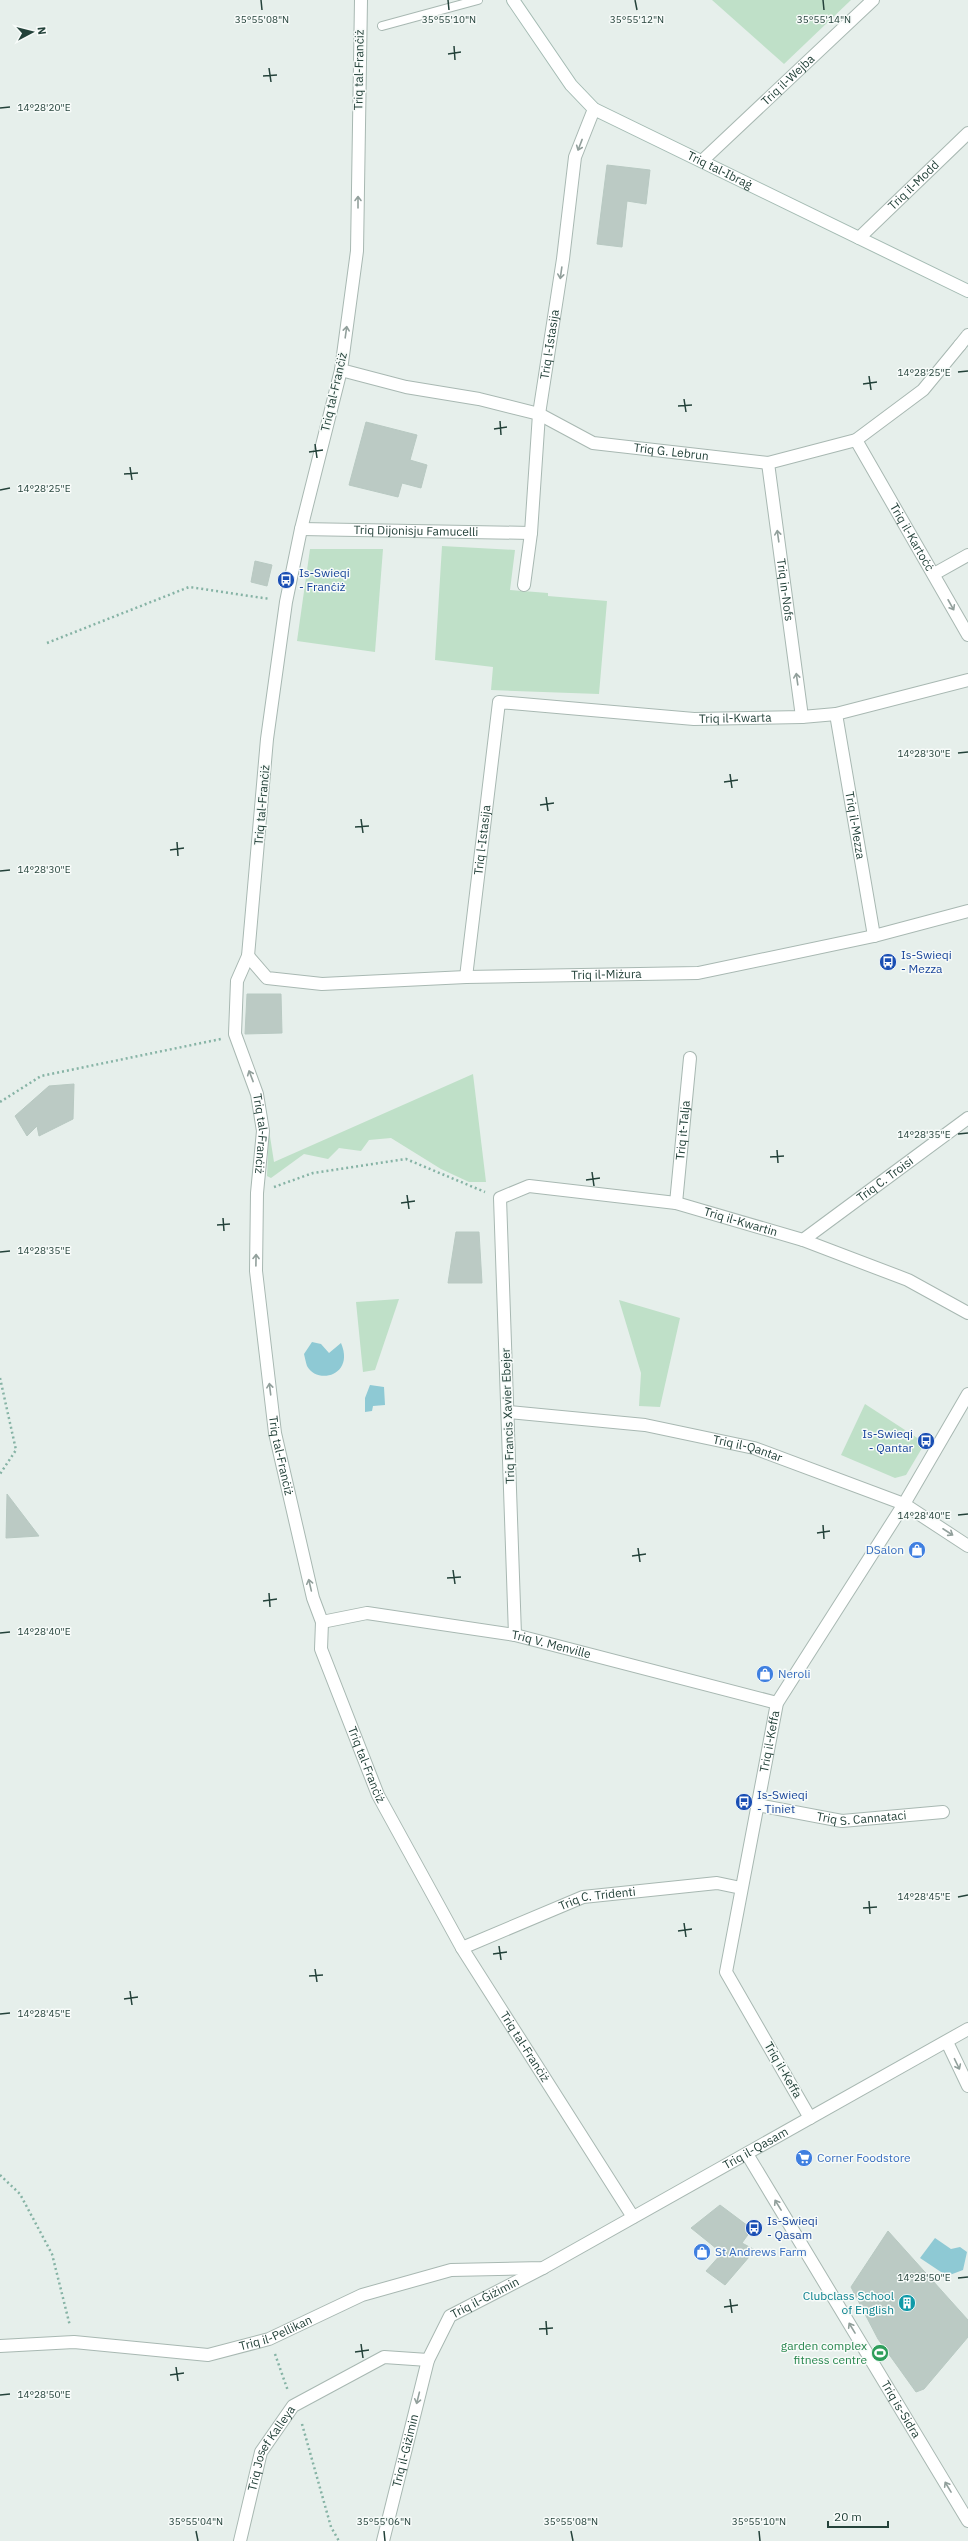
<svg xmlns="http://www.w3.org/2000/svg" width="968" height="2541" viewBox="0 0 968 2541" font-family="'IBM Plex Sans',sans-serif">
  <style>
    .green { fill: #bfe0c8 }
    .water { fill: #8ec9d4 }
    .building { fill: #bbcac4; stroke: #b8c9c2 }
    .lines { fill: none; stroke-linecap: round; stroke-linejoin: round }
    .service-casing { stroke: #a8b8b2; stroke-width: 10 }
    .pedestrian-casing { stroke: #a8b8b2; stroke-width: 14 }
    .minor-casing { stroke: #a8b8b2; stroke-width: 14 }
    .tertiary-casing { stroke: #a8b8b2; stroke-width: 14 }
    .secondary-casing { stroke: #a4bbb3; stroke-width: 14 }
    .path { stroke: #86b3a5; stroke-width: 2.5; stroke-dasharray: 2 3; stroke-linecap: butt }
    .service { stroke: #fff; stroke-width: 8 }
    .pedestrian { stroke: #fff; stroke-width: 12 }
    .minor { stroke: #fff; stroke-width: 12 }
    .tertiary { stroke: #fff; stroke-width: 12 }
    .secondary { stroke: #fff; stroke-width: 12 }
    .oneway { stroke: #92a09c }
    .ticks { fill: none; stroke: #24423a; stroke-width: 1.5 }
    .labels { text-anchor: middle; stroke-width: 3; stroke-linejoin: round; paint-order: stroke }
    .street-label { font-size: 12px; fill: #24423a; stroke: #f7fbf9 }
    .transit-label { font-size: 12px; fill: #164399; stroke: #f7fbf9; text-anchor: start }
    .shop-label { font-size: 12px; fill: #366cbe; stroke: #f7fbf9; text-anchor: start }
    .culture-label { font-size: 12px; fill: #0d838f; stroke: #f7fbf9; text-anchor: end }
    .leisure-label { font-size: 12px; fill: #27864d; stroke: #f7fbf9; text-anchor: end }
    .ticks-label { font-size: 10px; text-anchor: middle; fill: #24423a; stroke: #f7fbf9; stroke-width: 3; stroke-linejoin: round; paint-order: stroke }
  </style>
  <rect width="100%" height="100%" fill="#e6efeb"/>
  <!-- green -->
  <g class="green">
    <path d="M712 0H851L784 64Z"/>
    <path d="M442 546 515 550 510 590 548 593V596L607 601 599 694 491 690 493 667 435 660Z"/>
    <path d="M310 549H383L375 652 297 641Z"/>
    <path d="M473 1074 486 1182H469L441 1169 391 1138 369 1140 361 1151 339 1148 328 1159 304 1154 271 1178 267 1176 269 1130 274 1162Z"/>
    <path d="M399 1299 375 1370 363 1372 356 1302Z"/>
    <path d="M619 1300 680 1318 660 1407 639 1406 641 1373Z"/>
    <path d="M865 1404 925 1443 906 1475 895 1478 841 1455Z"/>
  </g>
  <!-- water -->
  <g class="water">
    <path d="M312 1342 321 1344 329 1353 341 1343C355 1376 317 1385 307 1366 306 1363 305 1358 304 1354Z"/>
    <path d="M370 1385 384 1387 385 1405 373 1406 372 1411 365 1412V1398Z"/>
    <path d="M935 2238 951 2249 960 2247 967 2252 963 2270 947 2276 920 2258Z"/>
  </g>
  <!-- building -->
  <g class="building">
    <path d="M607 165 650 170 646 204 627 201 622 247 597 244Z"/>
    <path d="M366 422 417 435 410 460 427 465 421 488 402 483 398 497 349 485Z"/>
    <path d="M255 561 272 565 267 586 251 582Z"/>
    <path d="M247 994H281L282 1033 245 1034Z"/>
    <path d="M74 1084 73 1119 39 1136 37 1126 27 1136 15 1116 49 1086Z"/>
    <path d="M456 1232H479L482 1283H448Z"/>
    <path d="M7 1494 39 1536 6 1538Z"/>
    <path d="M720 2205 752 2229 742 2243 755 2250 725 2285 706 2271 722 2253 691 2228Z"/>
    <path d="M888 2231 968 2320V2337L924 2389 916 2392 878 2339 851 2287Z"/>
  </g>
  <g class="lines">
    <defs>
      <path id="service" d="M382 26 478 0"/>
      <path id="pedestrian" d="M960 345 968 335"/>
      <g id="minor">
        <path id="s1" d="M361 0 357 251 341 370 301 529 286 602 267 739 248 956 237 981 235 1034 257 1094 263 1131 257 1193 256 1271 275 1433 313 1598 322 1622 321 1649 378 1795 462 1948 633 2217"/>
        <path id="s2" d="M702 161 873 0"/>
        <path id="s3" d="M859 238 968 133"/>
        <path id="s4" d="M341 370 406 387 479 399 539 414 593 443 768 463 856 440 923 390 960 345"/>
        <path id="s5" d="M856 440 968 635"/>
        <path id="s6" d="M768 463 802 717"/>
        <path id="s7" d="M301 529 531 533"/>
        <path d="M934 574 968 555"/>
        <path id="s8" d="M524 585 531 533 539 414 563 259 575 157 594 109"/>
        <path id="s9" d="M836 714 874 936"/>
        <path id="s10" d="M248 956 267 978 322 984 466 977 698 973 874 936 968 911"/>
        <path id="s11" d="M466 977 499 702 694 719 802 717 836 714 968 680"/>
        <path id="s12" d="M676 1203 690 1058"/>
        <path id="s13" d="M803 1240 968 1118"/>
        <path id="s14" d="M509 1412 645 1425 754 1448 904 1504 968 1546"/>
        <path id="s15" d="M322 1622 367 1613 515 1635 777 1703"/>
        <path id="s16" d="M515 1635 500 1198 529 1186 676 1203 803 1240 908 1280 968 1313"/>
        <path id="s17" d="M757 1805 842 1821 943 1812"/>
        <path id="s18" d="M462 1948 583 1897 717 1883 741 1888"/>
        <path d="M947 2042 968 2086"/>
        <path id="s19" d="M810 2118 726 1972 777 1703 904 1504 968 1394"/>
        <path id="s20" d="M747 2154 968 2521"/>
        <path id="s21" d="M240 2541 261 2452 293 2406 384 2357 428 2360"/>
        <path id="s22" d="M383 2541 428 2360 450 2316 543 2268"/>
      </g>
      <g id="tertiary">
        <path id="s23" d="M0 2346 74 2342 208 2355 269 2339 362 2295 451 2270 543 2268 968 2029"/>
      </g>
      <g id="secondary">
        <path id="s24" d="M513 0 571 85 594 109 968 291"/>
      </g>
    </defs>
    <!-- service casing -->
    <use href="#service" class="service-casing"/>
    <!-- pedestrian casing -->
    <use href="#pedestrian" class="pedestrian-casing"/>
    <!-- minor casing -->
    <use href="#minor" class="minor-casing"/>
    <!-- tertiary casing -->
    <use href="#tertiary" class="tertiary-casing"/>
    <!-- secondary casing -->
    <use href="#secondary" class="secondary-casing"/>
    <!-- path -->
    <g class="path">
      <path d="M47 643 189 587 270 599"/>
      <path d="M0 1102 41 1076 221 1039"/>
      <path d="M274 1187 313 1173 406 1159 485 1192"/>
      <path d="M0 1378 16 1450 0 1474"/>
      <path d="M0 2175 20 2194 52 2254 70 2326"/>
      <path d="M275 2354 288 2391"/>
      <path d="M302 2424 331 2527 339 2541"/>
    </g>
    <!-- service -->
    <use href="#service" class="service"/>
    <!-- pedestrian -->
    <use href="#pedestrian" class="pedestrian"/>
    <!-- minor -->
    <use href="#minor" class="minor"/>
    <!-- tertiary -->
    <use href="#tertiary" class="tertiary"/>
    <!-- secondary -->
    <use href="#secondary" class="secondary"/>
  </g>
  <!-- one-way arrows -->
  <defs><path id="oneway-shaft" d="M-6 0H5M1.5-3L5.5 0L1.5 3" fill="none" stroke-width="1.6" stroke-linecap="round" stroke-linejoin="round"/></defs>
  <g class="oneway">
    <use href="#oneway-shaft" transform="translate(580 145) rotate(111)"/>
    <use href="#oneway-shaft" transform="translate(358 202) rotate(-90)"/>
    <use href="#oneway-shaft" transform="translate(561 273) rotate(98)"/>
    <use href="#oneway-shaft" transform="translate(346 332) rotate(-82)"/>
    <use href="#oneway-shaft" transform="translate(778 536) rotate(-98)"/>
    <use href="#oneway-shaft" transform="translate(951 605) rotate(61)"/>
    <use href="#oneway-shaft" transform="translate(797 679) rotate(-98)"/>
    <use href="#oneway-shaft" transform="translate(251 1076) rotate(-111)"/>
    <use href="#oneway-shaft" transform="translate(256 1260) rotate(-89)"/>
    <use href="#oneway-shaft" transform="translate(270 1389) rotate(-97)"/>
    <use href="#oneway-shaft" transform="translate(948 1532) rotate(33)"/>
    <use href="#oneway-shaft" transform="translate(310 1585) rotate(-103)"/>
    <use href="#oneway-shaft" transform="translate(957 2064) rotate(64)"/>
    <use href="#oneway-shaft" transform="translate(778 2205) rotate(-122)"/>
    <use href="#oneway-shaft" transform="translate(852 2328) rotate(-121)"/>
    <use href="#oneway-shaft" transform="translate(418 2398) rotate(104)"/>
    <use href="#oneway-shaft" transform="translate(948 2487) rotate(-121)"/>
  </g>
  <!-- ticks -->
  <path class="ticks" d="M261 0 262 10M448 0 449 10M635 0 637 10M823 0 824 10M454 46 455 60M448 54 461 52M269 68 271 82M263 76 277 75M0 108 10 107M958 372 968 371M869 376 871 390M863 384 877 382M684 399 686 412M678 406 692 405M500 421 501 435M494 429 507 427M315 444 317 458M309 452 323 450M130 467 132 480M124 474 138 473M0 490 10 488M958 753 968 752M730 774 732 788M724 782 738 780M546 797 548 811M540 805 554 803M361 819 363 833M355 827 369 826M177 842 178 856M170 850 184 848M0 871 10 870M958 1134 968 1133M777 1150 778 1163M770 1157 784 1156M592 1172 594 1186M586 1180 600 1178M407 1195 409 1209M401 1203 415 1201M223 1218 224 1231M217 1225 230 1224M0 1252 10 1251M958 1515 968 1514M823 1525 824 1539M817 1533 830 1531M638 1548 640 1562M632 1556 646 1554M453 1570 455 1584M447 1578 461 1577M269 1593 270 1607M263 1601 277 1599M0 1633 10 1632M958 1897 968 1895M869 1901 870 1914M863 1908 877 1907M684 1923 686 1937M678 1931 692 1929M499 1946 501 1960M493 1954 507 1952M315 1969 317 1982M309 1976 323 1975M130 1991 132 2005M124 1999 138 1997M0 2014 10 2013M958 2278 968 2277M730 2299 732 2313M724 2307 738 2305M546 2321 547 2335M539 2329 553 2328M361 2344 363 2358M355 2352 369 2350M176 2367 178 2381M170 2375 184 2373M0 2395 10 2394M196 2531 198 2541M384 2531 385 2541M571 2531 573 2541M759 2531 760 2541"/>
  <!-- icons -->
  <defs>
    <symbol id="bus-disc" viewBox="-11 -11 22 22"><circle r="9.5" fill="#1a4fb4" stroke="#f7fbf9"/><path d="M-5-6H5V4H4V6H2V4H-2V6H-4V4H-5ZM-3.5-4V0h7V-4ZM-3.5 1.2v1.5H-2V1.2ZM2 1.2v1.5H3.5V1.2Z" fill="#fff"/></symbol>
    <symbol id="shop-disc" viewBox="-11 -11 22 22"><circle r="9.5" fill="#3f7fe0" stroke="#f7fbf9"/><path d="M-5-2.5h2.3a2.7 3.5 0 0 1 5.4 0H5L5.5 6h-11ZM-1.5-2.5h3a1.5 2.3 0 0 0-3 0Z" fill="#fff"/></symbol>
    <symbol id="supermarket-disc" viewBox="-11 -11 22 22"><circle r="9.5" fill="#3f7fe0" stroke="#f7fbf9"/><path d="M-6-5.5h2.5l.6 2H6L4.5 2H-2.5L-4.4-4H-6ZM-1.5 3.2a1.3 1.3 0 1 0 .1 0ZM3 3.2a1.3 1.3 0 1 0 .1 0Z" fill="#fff"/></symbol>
    <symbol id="building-disc" viewBox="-11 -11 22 22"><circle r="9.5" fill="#0f9aa8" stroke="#f7fbf9"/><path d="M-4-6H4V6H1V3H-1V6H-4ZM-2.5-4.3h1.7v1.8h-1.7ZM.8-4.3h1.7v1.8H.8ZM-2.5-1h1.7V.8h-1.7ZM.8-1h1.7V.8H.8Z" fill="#fff"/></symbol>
    <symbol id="stadium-disc" viewBox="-11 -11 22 22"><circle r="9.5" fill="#2e9e5b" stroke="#f7fbf9"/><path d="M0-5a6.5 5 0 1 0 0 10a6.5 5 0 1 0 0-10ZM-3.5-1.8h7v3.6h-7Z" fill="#fff"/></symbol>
  </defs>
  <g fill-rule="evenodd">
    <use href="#bus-disc" x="276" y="570" width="20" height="20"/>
    <use href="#bus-disc" x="878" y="952" width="20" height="20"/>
    <use href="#bus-disc" x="916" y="1431" width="20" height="20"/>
    <use href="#shop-disc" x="907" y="1540" width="20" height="20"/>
    <use href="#shop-disc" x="755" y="1664" width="20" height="20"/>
    <use href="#bus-disc" x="734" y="1792" width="20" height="20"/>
    <use href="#supermarket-disc" x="794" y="2148" width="20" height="20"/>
    <use href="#bus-disc" x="744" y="2218" width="20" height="20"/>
    <use href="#shop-disc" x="692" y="2242" width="20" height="20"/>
    <use href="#building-disc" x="897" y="2293" width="20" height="20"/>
    <use href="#stadium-disc" x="870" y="2343" width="20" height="20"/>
  </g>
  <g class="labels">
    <!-- street labels -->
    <g class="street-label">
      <text transform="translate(359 70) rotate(-89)" y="4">Triq tal-Franċiż</text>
      <text dy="4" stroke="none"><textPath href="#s2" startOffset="118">Triq il-Wejba</textPath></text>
      <text dy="4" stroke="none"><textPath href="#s24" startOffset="276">Triq tal-Ibraġ</textPath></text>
      <text dy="4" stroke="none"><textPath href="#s3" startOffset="76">Triq il-Modd</textPath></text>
      <text dy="4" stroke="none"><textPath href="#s8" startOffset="242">Triq l-Istasija</textPath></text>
      <text transform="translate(334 392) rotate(-77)" y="4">Triq tal-Franċiż</text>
      <text dy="4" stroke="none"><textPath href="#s4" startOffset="343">Triq G. Lebrun</textPath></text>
      <text dy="4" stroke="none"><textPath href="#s7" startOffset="115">Triq Dijonisju Famucelli</textPath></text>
      <text dy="4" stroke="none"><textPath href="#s5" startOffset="112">Triq il-Kartoċċ</textPath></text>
      <text dy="4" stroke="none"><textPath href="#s6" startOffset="128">Triq in-Nofs</textPath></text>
      <text dy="4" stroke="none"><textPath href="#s11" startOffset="514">Triq il-Kwarta</textPath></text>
      <text transform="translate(262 805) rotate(-85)" y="4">Triq tal-Franċiż</text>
      <text dy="4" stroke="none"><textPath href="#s9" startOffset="113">Triq il-Mezza</textPath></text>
      <text dy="4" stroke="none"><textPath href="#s11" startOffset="138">Triq l-Istasija</textPath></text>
      <text dy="4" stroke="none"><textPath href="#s10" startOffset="369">Triq il-Miżura</textPath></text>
      <text dy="4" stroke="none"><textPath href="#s12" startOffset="73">Triq it-Talja</textPath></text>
      <text dy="4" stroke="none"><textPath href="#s1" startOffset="1150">Triq tal-Franċiż</textPath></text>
      <text dy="4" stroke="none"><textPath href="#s13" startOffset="102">Triq C. Troisi</textPath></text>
      <text dy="4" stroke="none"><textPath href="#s16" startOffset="684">Triq il-Kwartin</textPath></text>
      <text transform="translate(508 1416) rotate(-92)" y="4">Triq Francis Xavier Ebejer</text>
      <text dy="4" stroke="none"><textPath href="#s14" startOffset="242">Triq il-Qantar</textPath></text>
      <text dy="4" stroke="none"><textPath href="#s1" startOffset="1474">Triq tal-Franċiż</textPath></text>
      <text dy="4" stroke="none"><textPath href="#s15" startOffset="233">Triq V. Menville</textPath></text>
      <text dy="4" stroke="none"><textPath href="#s19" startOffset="403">Triq il-Keffa</textPath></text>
      <text dy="4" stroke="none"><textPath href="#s1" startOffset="1797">Triq tal-Franċiż</textPath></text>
      <text dy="4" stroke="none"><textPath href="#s17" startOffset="106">Triq S. Cannataci</textPath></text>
      <text dy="4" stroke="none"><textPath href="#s18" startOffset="145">Triq C. Tridenti</textPath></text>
      <text dy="4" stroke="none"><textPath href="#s1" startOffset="2121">Triq tal-Franċiż</textPath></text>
      <text transform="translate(783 2070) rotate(60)" y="4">Triq il-Keffa</text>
      <text dy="4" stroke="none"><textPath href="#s23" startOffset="803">Triq il-Qasam</textPath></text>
      <text dy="4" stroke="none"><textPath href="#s22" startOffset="275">Triq il-Ġiżimin</textPath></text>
      <text dy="4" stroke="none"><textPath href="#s23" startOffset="280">Triq il-Pellikan</textPath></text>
      <text dy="4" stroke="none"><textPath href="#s20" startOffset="298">Triq is-Sidra</textPath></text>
      <text dy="4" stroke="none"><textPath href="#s21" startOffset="99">Triq Josef Kalleya</textPath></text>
      <text dy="4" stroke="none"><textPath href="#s22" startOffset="93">Triq il-Giżimin</textPath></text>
    </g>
    <!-- transit labels -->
    <g class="transit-label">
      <text x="299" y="577">Is-Swieqi<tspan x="299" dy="14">- Franċiż</tspan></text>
      <text x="901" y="959">Is-Swieqi<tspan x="901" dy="14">- Mezza</tspan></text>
      <text x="913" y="1438" text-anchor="end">Is-Swieqi<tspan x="913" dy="14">- Qantar</tspan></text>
      <text x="757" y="1799">Is-Swieqi<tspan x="757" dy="14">- Tiniet</tspan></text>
      <text x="767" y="2225">Is-Swieqi<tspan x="767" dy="14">- Qasam</tspan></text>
    </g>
    <!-- shop labels -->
    <g class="shop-label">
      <text x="904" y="1554" text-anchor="end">DSalon</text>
      <text x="778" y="1678">Neroli</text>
      <text x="817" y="2162">Corner Foodstore</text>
      <text x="715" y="2256">St Andrews Farm</text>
    </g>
    <!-- culture labels -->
    <g class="culture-label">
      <text x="894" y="2300">Clubclass School<tspan x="894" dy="14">of English</tspan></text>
    </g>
    <!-- leisure labels -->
    <g class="leisure-label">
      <text x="867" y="2350">garden complex<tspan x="867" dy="14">fitness centre</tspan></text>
    </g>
  </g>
  <g class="ticks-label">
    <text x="262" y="23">35°55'08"N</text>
    <text x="449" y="23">35°55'10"N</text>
    <text x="637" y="23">35°55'12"N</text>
    <text x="824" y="23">35°55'14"N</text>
    <text x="44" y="111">14°28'20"E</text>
    <text x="924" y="376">14°28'25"E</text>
    <text x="44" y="492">14°28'25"E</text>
    <text x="924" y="757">14°28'30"E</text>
    <text x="44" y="873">14°28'30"E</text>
    <text x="924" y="1138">14°28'35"E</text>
    <text x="44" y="1254">14°28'35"E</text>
    <text x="924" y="1519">14°28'40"E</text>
    <text x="44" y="1635">14°28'40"E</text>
    <text x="924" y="1900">14°28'45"E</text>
    <text x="44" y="2017">14°28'45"E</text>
    <text x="924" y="2281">14°28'50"E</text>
    <text x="44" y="2398">14°28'50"E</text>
    <text x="196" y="2525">35°55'04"N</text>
    <text x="384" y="2525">35°55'06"N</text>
    <text x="571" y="2525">35°55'08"N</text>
    <text x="759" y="2525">35°55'10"N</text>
  </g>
  <!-- north arrow -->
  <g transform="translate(32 32) rotate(83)" stroke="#f7fbf9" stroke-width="3" paint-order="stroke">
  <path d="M0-3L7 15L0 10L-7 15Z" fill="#24423a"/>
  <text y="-6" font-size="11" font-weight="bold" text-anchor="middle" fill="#24423a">N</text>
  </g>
  <!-- scale -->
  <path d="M828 2521v6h60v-6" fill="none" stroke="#24423a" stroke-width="2"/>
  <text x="834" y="2521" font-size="12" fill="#24423a" stroke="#f7fbf9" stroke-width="3" paint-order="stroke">20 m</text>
</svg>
